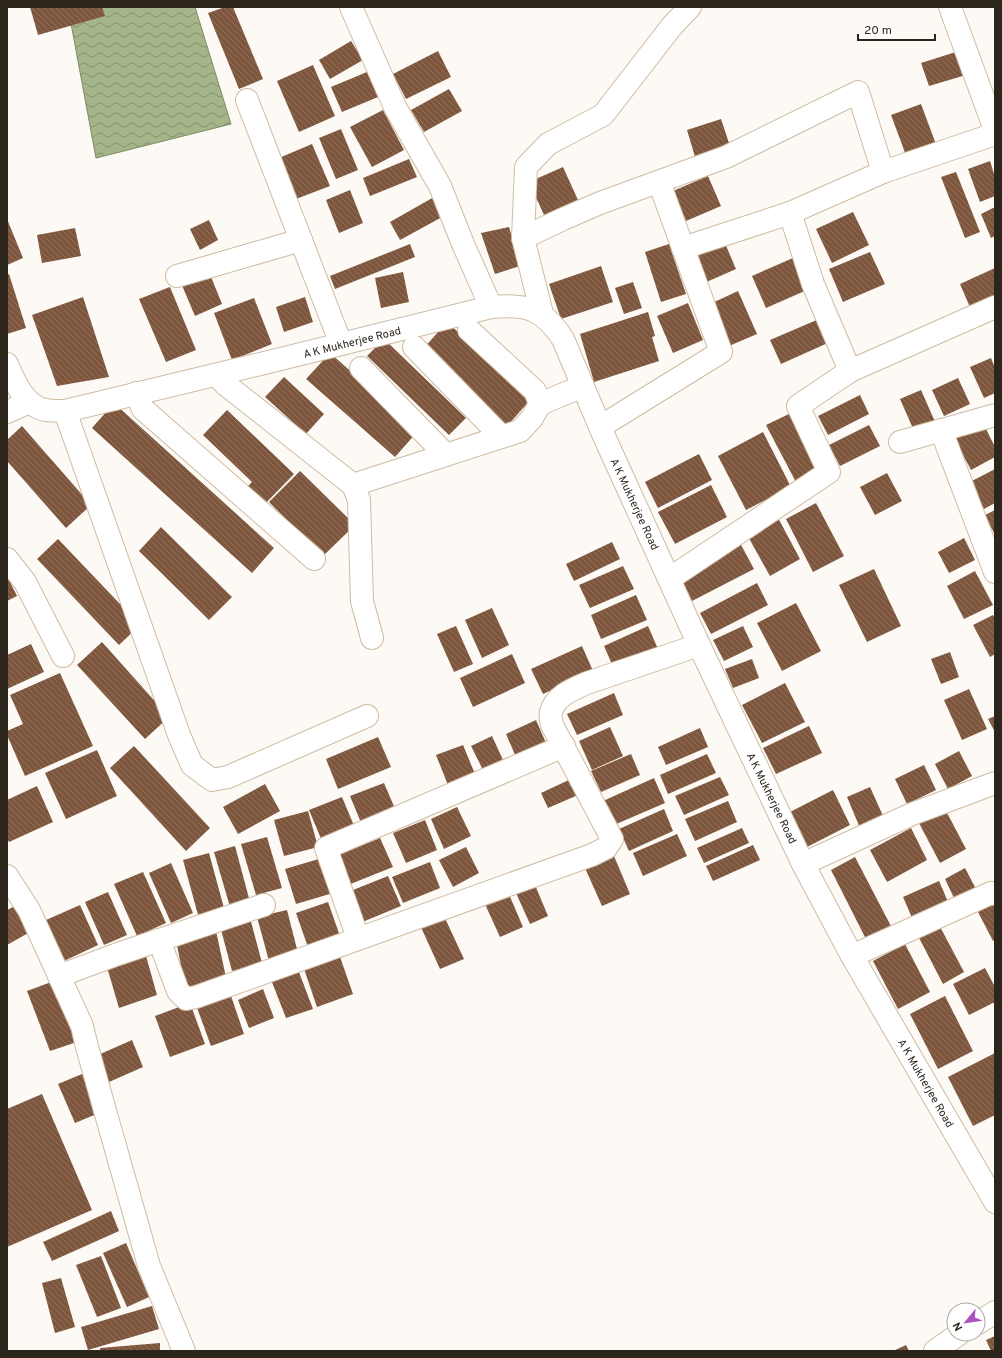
<svg xmlns="http://www.w3.org/2000/svg" width="1002" height="1358" viewBox="0 0 1002 1358" font-family="Overpass,sans-serif">
  <style>
    .water { fill: url(#water-waves); stroke: #808a68 }
    .building { fill: url(#building-back-hatch) }
    .lines { fill: none; stroke-linecap: round; stroke-linejoin: round }
    .minor-casing { stroke: #cebca3; stroke-width: 24 }
    .minor { stroke: #fff; stroke-width: 22 }
    .labels { text-anchor: middle; stroke-width: 4; stroke-linejoin: round; paint-order: stroke }
    .street-label { font-size: 11px; fill: #2c251b; stroke: #fff }
  </style>
  <defs>
    <pattern id="water-waves" width="16" height="10" patternUnits="userSpaceOnUse"><rect width="16" height="10" fill="#a4b589"/><path d="M0 5q4-4 8 0t8 0" fill="none" stroke="#86936f"/></pattern>
    <pattern id="building-back-hatch" width="6" height="6" patternUnits="userSpaceOnUse"><rect width="6" height="6" fill="#7d563d"/><path d="M-1 5l2 2M0 0l6 6M5-1l2 2" fill="none" stroke="#8e705c"/></pattern>
  </defs>
  <rect width="100%" height="100%" fill="#fdf9f4"/>
  <!-- water -->
  <path class="water" d="M88 7H195L231 124 96 158 70 18Z"/>
  <!-- building -->
  <g class="building">
    <path d="M30 7H102L105 16 38 35Z"/>
    <path d="M225 7H233L263 79 239 89 208 13Z"/>
    <path d="M351 41 363 60 330 79 319 60Z"/>
    <path d="M438 51 451 77 406 99 393 74Z"/>
    <path d="M959 51 966 75 929 86 921 63Z"/>
    <path d="M313 65 335 116 299 132 277 81Z"/>
    <path d="M367 72 378 97 342 112 331 87Z"/>
    <path d="M449 89 462 111 424 132 411 110Z"/>
    <path d="M921 104 937 147 907 158 891 115Z"/>
    <path d="M383 110 404 150 372 167 350 127Z"/>
    <path d="M721 119 731 149 696 160 687 130Z"/>
    <path d="M341 129 358 170 336 179 319 138Z"/>
    <path d="M312 144 330 186 296 199 279 158Z"/>
    <path d="M409 159 417 177 370 196 363 178Z"/>
    <path d="M990 161 995 177V196L980 202 968 169Z"/>
    <path d="M563 167 578 200 544 215 529 182Z"/>
    <path d="M956 172 980 232 965 238 941 177Z"/>
    <path d="M708 176 721 206 686 221 673 191Z"/>
    <path d="M350 190 363 223 339 233 326 200Z"/>
    <path d="M434 197 444 216 400 240 390 222Z"/>
    <path d="M995 207V236L991 238 981 214Z"/>
    <path d="M853 212 869 245 832 263 816 229Z"/>
    <path d="M7 219 23 258 7 265Z"/>
    <path d="M209 220 218 240 200 250 190 229Z"/>
    <path d="M509 227 520 266 495 274 481 233Z"/>
    <path d="M75 228 81 256 42 263 37 235Z"/>
    <path d="M724 241 736 269 702 284 690 257Z"/>
    <path d="M410 244 415 257 335 289 330 276Z"/>
    <path d="M669 244 686 294 661 302 645 252Z"/>
    <path d="M870 252 885 284 843 302 829 269Z"/>
    <path d="M793 258 807 290 766 308 752 276Z"/>
    <path d="M601 266 613 302 561 319 549 284Z"/>
    <path d="M995 268V302L972 312 960 284Z"/>
    <path d="M209 272 222 304 195 316 181 283Z"/>
    <path d="M403 272 409 302 381 308 375 278Z"/>
    <path d="M9 274 26 328 7 334V275Z"/>
    <path d="M633 282 642 308 624 314 615 288Z"/>
    <path d="M170 287 196 350 166 362 139 299Z"/>
    <path d="M738 291 757 334 729 346 710 304Z"/>
    <path d="M83 297 109 377 57 386 32 315Z"/>
    <path d="M305 297 313 322 284 332 276 307Z"/>
    <path d="M254 298 272 344 232 360 214 313Z"/>
    <path d="M688 303 703 340 673 353 657 316Z"/>
    <path d="M648 312 655 336 652 337 659 361 594 382 580 334Z"/>
    <path d="M819 319 830 342 781 364 770 340Z"/>
    <path d="M447 322 531 399 507 426 423 349Z"/>
    <path d="M384 339 466 418 449 435 367 356Z"/>
    <path d="M330 353 418 431 395 457 306 379Z"/>
    <path d="M991 358 995 368V393L984 398 970 367Z"/>
    <path d="M284 377 324 414 306 434 265 397Z"/>
    <path d="M958 378 970 404 944 416 932 390Z"/>
    <path d="M921 390 936 424 915 433 900 399Z"/>
    <path d="M860 395 869 414 828 435 818 416Z"/>
    <path d="M114 403 274 548 252 573 92 428Z"/>
    <path d="M227 410 294 474 261 508 243 491 252 482 203 435Z"/>
    <path d="M791 413 823 473 798 486 766 425Z"/>
    <path d="M982 421 995 447V457L971 470 953 436Z"/>
    <path d="M869 425 880 446 840 466 829 445Z"/>
    <path d="M22 426 91 505 66 528 7 461V440Z"/>
    <path d="M763 432 791 487 746 510 718 456Z"/>
    <path d="M699 454 712 480 658 508 645 482Z"/>
    <path d="M995 469V503L984 509 970 482Z"/>
    <path d="M300 471 355 525 323 556 269 502Z"/>
    <path d="M887 473 902 501 875 515 860 487Z"/>
    <path d="M711 485 727 517 675 544 658 512Z"/>
    <path d="M816 503 844 556 813 572 786 519Z"/>
    <path d="M995 510V535L985 515Z"/>
    <path d="M777 516 800 559 770 576 746 533Z"/>
    <path d="M161 527 232 597 209 620 139 551Z"/>
    <path d="M964 538 975 560 949 573 938 552Z"/>
    <path d="M58 539 140 625 119 645 37 559Z"/>
    <path d="M612 542 620 559 574 581 566 564Z"/>
    <path d="M740 543 754 569 692 601 678 575Z"/>
    <path d="M623 566 634 589 590 608 579 585Z"/>
    <path d="M874 569 901 626 867 642 839 585Z"/>
    <path d="M975 571 993 605 964 619 947 586Z"/>
    <path d="M7 576 17 596 7 601Z"/>
    <path d="M757 583 768 605 711 634 700 613Z"/>
    <path d="M636 595 647 620 601 639 591 615Z"/>
    <path d="M796 603 821 651 782 671 757 623Z"/>
    <path d="M492 608 509 645 482 658 465 620Z"/>
    <path d="M993 615 995 619V654L990 657 973 625Z"/>
    <path d="M456 626 473 664 454 672 437 634Z"/>
    <path d="M648 626 658 649 614 669 604 646Z"/>
    <path d="M743 626 753 647 724 661 713 640Z"/>
    <path d="M102 642 169 717 145 739 77 665Z"/>
    <path d="M31 644 44 672 7 689V655Z"/>
    <path d="M582 646 593 671 543 694 531 669Z"/>
    <path d="M950 652 959 677 941 684 931 659Z"/>
    <path d="M512 654 525 683 473 707 460 678Z"/>
    <path d="M752 659 759 678 733 688 725 669Z"/>
    <path d="M60 673 93 746 25 776 7 735V731L23 724 10 695Z"/>
    <path d="M785 683 805 722 762 743 742 705Z"/>
    <path d="M969 689 987 729 962 740 944 700Z"/>
    <path d="M614 693 623 715 577 735 567 714Z"/>
    <path d="M995 716V732L988 719Z"/>
    <path d="M536 720 546 743 516 757 506 734Z"/>
    <path d="M809 726 822 753 776 774 763 748Z"/>
    <path d="M610 727 623 756 592 770 579 741Z"/>
    <path d="M700 728 708 747 666 765 658 747Z"/>
    <path d="M492 736 503 760 483 770 471 746Z"/>
    <path d="M378 737 391 767 338 789 326 759Z"/>
    <path d="M463 745 475 774 448 785 436 755Z"/>
    <path d="M134 746 210 828 186 851 110 768Z"/>
    <path d="M97 750 117 796 66 819 45 773Z"/>
    <path d="M959 751 972 776 948 789 935 764Z"/>
    <path d="M631 754 640 775 601 792 591 771Z"/>
    <path d="M707 754 716 773 668 794 660 775Z"/>
    <path d="M924 765 936 790 907 804 895 779Z"/>
    <path d="M720 777 729 795 684 815 675 796Z"/>
    <path d="M654 778 665 803 614 825 603 801Z"/>
    <path d="M571 779 578 795 548 808 541 793Z"/>
    <path d="M384 783 396 811 362 825 350 796Z"/>
    <path d="M265 784 280 811 238 834 223 807Z"/>
    <path d="M37 786 53 822 9 842 7 838V800Z"/>
    <path d="M870 787 884 818 860 828 847 797Z"/>
    <path d="M833 790 850 825 807 847 790 812Z"/>
    <path d="M342 797 355 828 322 841 309 810Z"/>
    <path d="M728 801 737 822 695 841 685 819Z"/>
    <path d="M457 807 471 836 444 849 431 819Z"/>
    <path d="M664 809 673 831 629 851 619 829Z"/>
    <path d="M945 809 966 849 940 863 919 823Z"/>
    <path d="M308 811 318 847 284 856 274 820Z"/>
    <path d="M425 820 437 850 406 863 393 833Z"/>
    <path d="M742 828 749 843 704 863 697 848Z"/>
    <path d="M911 828 927 860 887 882 870 850Z"/>
    <path d="M677 834 687 856 643 876 633 853Z"/>
    <path d="M267 837 282 888 256 895 241 844Z"/>
    <path d="M380 838 393 867 348 885 336 856Z"/>
    <path d="M753 845 760 860 713 881 706 866Z"/>
    <path d="M235 846 250 902 230 907 214 852Z"/>
    <path d="M466 847 479 873 453 887 439 860Z"/>
    <path d="M209 853 224 908 198 915 183 860Z"/>
    <path d="M614 856 630 894 602 906 585 868Z"/>
    <path d="M855 857 893 930 868 943 831 870Z"/>
    <path d="M322 858 333 893 296 904 285 869Z"/>
    <path d="M430 862 440 888 403 903 392 877Z"/>
    <path d="M171 863 193 913 171 923 149 873Z"/>
    <path d="M965 868 977 891 956 902 945 879Z"/>
    <path d="M143 872 166 923 137 936 114 884Z"/>
    <path d="M388 876 401 906 360 923 348 892Z"/>
    <path d="M939 881 949 904 913 920 903 897Z"/>
    <path d="M535 885 548 916 530 924 516 893Z"/>
    <path d="M108 892 127 935 104 945 85 902Z"/>
    <path d="M508 892 523 927 500 937 484 902Z"/>
    <path d="M328 902 341 939 309 950 296 913Z"/>
    <path d="M995 903V940L993 941 978 912Z"/>
    <path d="M80 905 98 945 64 961 46 920Z"/>
    <path d="M15 906 30 932 7 945V910Z"/>
    <path d="M287 910 298 953 269 961 257 917Z"/>
    <path d="M249 914 262 963 232 971 219 922Z"/>
    <path d="M443 914 464 959 440 969 420 925Z"/>
    <path d="M937 921 964 972 943 984 916 932Z"/>
    <path d="M216 931 227 982 186 991 176 940Z"/>
    <path d="M905 944 930 992 898 1009 873 961Z"/>
    <path d="M339 954 353 994 317 1007 303 966Z"/>
    <path d="M146 956 157 995 119 1008 107 967Z"/>
    <path d="M297 967 313 1009 286 1018 270 977Z"/>
    <path d="M985 968 995 987V1002L969 1015 953 984Z"/>
    <path d="M54 981 77 1042 50 1051 27 991Z"/>
    <path d="M263 989 274 1018 249 1028 238 1000Z"/>
    <path d="M230 993 244 1034 211 1046 196 1005Z"/>
    <path d="M945 996 973 1051 938 1069 910 1014Z"/>
    <path d="M190 1003 205 1044 170 1057 155 1016Z"/>
    <path d="M132 1040 143 1067 109 1082 98 1055Z"/>
    <path d="M995 1053V1115L973 1126 948 1077Z"/>
    <path d="M82 1074 99 1113 75 1123 58 1084Z"/>
    <path d="M42 1094 92 1210 7 1247V1109Z"/>
    <path d="M111 1211 119 1231 52 1261 43 1242Z"/>
    <path d="M126 1243 149 1297 127 1307 103 1253Z"/>
    <path d="M101 1256 121 1308 97 1317 76 1265Z"/>
    <path d="M61 1278 75 1327 55 1333 42 1283Z"/>
    <path d="M152 1306 159 1329 88 1350 81 1327Z"/>
    <path d="M995 1336V1351H991L986 1340Z"/>
    <path d="M160 1343V1351H100V1348Z"/>
    <path d="M906 1345 909 1351H893Z"/>
  </g>
  <g class="lines">
    <defs>
      <g id="minor">
        <path d="M351 7 395 107 440 186 463 244 491 307"/>
        <path d="M950 7 995 130"/>
        <path d="M247 100 341 344"/>
        <path d="M790 213 813 284 850 371"/>
        <path d="M523 238 563 219 600 203 726 157 858 92 883 172"/>
        <path d="M683 248 790 213 883 172 995 134"/>
        <path d="M177 276 301 240"/>
        <path d="M542 314 523 238 526 167 548 144 603 115 672 26 690 7"/>
        <path d="M414 347 502 437"/>
        <path d="M7 364C14 381 25 407 46 410 52 411 59 411 65 411L256 365 491 307C526 304 543 308 563 339L603 434 699 645 803 864 852 956 995 1202"/>
        <path d="M361 368 446 455"/>
        <path d="M216 375 225 384 353 485 359 500 362 601 372 638"/>
        <path d="M136 393 143 409 314 559"/>
        <path d="M540 404 583 386"/>
        <path d="M65 411 179 735 192 765 212 780 228 777 367 716"/>
        <path d="M7 412 29 402"/>
        <path d="M600 427 721 352 659 182"/>
        <path d="M941 430 995 572"/>
        <path d="M900 442 995 415"/>
        <path d="M353 485 520 431 532 418 540 404 535 391 469 330"/>
        <path d="M7 559 25 582 63 656"/>
        <path d="M669 579 829 472 798 406 850 371 995 307"/>
        <path d="M803 864 912 814 995 783"/>
        <path d="M7 876 29 910 82 1026 87 1047 149 1266 184 1351"/>
        <path d="M358 938 326 848 564 746"/>
        <path d="M159 940 178 991 186 999 196 997 592 855 606 848 612 839 552 725C551 721 550 716 551 712 555 696 573 689 587 683L699 645"/>
        <path d="M852 956 991 893 995 894"/>
        <path d="M59 976 118 954 264 905"/>
        <path d="M978 1323 995 1312"/>
        <path d="M935 1351 959 1334"/>
      </g>
    </defs>
    <!-- minor casing -->
    <use href="#minor" class="minor-casing"/>
    <!-- minor -->
    <use href="#minor" class="minor"/>
  </g>
  <g class="labels">
    <!-- street labels -->
    <g class="street-label">
      <text transform="translate(352 342) rotate(-14)" y="4">A K Mukherjee Road</text>
      <text transform="translate(635 504) rotate(65)" y="4">A K Mukherjee Road</text>
      <text transform="translate(772 798) rotate(64)" y="4">A K Mukherjee Road</text>
      <text transform="translate(926 1083) rotate(60)" y="4">A K Mukherjee Road</text>
    </g>
  </g>
  <!-- border -->
  <rect width="1002" height="1358" fill="none" stroke="#2c251b" stroke-width="16"/>
  <!-- north arrow -->
  <g transform="translate(966 1322) rotate(241)"><circle r="19" fill="#ffffff" stroke="#aba8a4"/>
  <path d="M0-3L7 15L0 10L-7 15Z" fill="#aa53c0"/>
  <text y="-6" font-size="11" font-weight="bold" text-anchor="middle" fill="#2c251b">N</text>
  </g>
  <!-- scale -->
  <path d="M858 34v6h77v-6" fill="none" stroke="#2c251b" stroke-width="2"/>
  <text x="864" y="34" font-size="12" fill="#2c251b" stroke="#ffffff" stroke-width="3" paint-order="stroke">20 m</text>
</svg>
